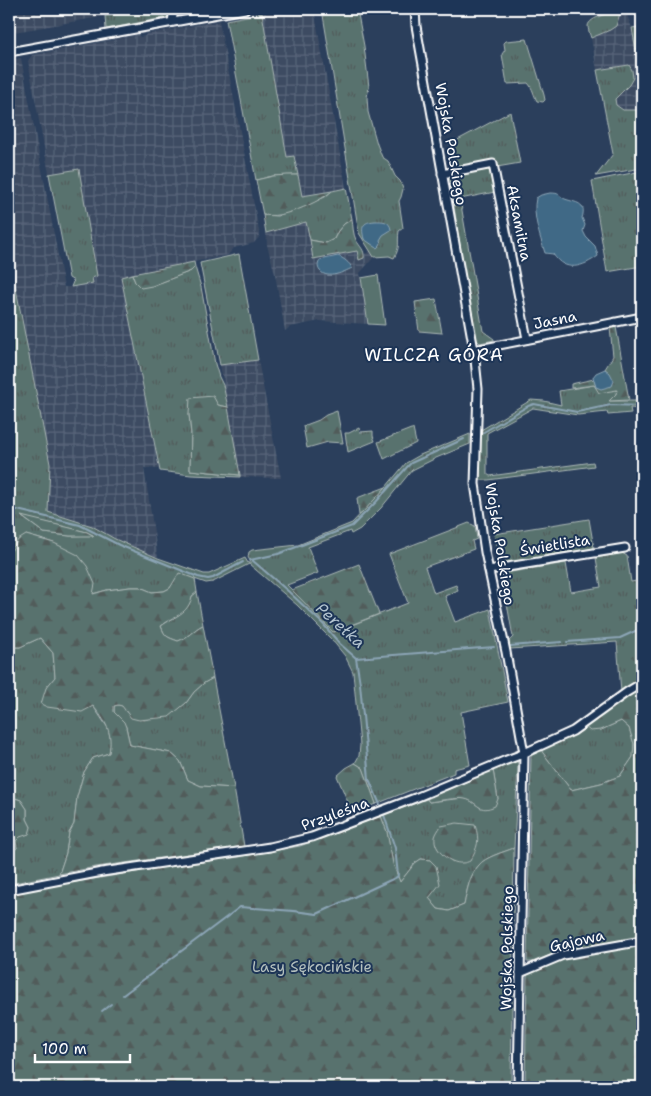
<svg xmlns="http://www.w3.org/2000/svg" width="651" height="1096" viewBox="0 0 651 1096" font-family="'Shantell Sans',sans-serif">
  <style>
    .industrial { fill: url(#industrial-grid) }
    .grass { fill: url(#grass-tufts); stroke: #acb8b6; fill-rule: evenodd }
    .forest { fill: url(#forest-firs); stroke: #acb8b6 }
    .garden { fill: #58726e; stroke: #acb8b6 }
    .water { fill: #3f6986; stroke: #8ca5b6 }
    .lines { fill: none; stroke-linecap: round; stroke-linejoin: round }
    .stream { stroke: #8ca5b6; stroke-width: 2 }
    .minor-casing { stroke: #fff; stroke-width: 11 }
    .minor { stroke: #1d3557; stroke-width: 7 }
    .labels { text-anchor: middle; stroke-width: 4; stroke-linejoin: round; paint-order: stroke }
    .street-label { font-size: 15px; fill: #fff; stroke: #1d3557 }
    .park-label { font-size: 15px; fill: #b4c0be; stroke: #1d3557 }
    .water-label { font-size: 16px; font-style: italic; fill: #b2c3cf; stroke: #1d3557 }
    .quarter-label { font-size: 18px; letter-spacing: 1px; fill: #fff; stroke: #1d3557 }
  </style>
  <defs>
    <pattern id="industrial-grid" width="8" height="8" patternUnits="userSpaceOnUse" patternTransform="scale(1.25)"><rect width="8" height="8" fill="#3c4b62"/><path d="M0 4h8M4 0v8" fill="none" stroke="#59667a"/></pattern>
    <pattern id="grass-tufts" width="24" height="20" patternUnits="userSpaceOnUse" patternTransform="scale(1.25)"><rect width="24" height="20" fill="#58726e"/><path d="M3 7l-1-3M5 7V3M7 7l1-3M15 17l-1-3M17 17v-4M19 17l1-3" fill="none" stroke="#515b5a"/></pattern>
    <pattern id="forest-firs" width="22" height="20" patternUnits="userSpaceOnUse" patternTransform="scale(1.25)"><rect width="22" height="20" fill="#58726e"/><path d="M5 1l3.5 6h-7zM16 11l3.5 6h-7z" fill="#515b5a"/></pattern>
  </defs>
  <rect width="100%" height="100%" fill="#2b3f5c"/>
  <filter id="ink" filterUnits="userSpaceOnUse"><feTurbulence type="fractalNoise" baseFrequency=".02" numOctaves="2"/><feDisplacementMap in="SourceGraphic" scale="10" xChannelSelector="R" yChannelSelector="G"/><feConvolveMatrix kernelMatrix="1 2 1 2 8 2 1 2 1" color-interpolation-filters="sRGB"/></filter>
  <g filter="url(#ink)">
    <!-- industrial -->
    <g class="industrial">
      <path d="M19 9H134V11L15 32 12 30Z"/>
      <path d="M285 9H314L346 188 302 196 295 156 287 157 262 13Z"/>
      <path d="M626 9 627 15 632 28 639 68 642 73V121L639 113 623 110 616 105 614 99 629 85V65L597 70 591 38 610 30 616 26 621 10Z"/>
      <path d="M219 21 260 236 254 243 234 248 228 255 121 277 159 469 144 468 158 558 115 539 92 526 48 512 50 464 12 269H9V60L21 58 64 287H71L92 283V278L97 276 79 169 49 174 28 61 32 55 138 35 140 37 145 36 146 34Z"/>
      <path d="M306 222 358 251 359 259 364 258 365 254 370 251 374 257 360 273 368 324 320 321 290 327 285 331 275 274 267 245 266 233Z"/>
      <path d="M258 360 281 478 240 477V475L220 365Z"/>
    </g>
    <!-- grass -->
    <g class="grass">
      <path d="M147 9H172L169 17 106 29 105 16Z"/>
      <path d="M322 9H357L364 46 369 87 367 97 368 112 377 144 382 157 388 161 395 176 400 181 403 189 401 197 399 201 403 228 399 231C397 244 401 246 394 258L389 256 374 257 359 233Z"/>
      <path d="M621 10 616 26 610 30 591 38C590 35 588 29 588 26 589 17 613 12 621 10Z"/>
      <path d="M262 13 287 157 294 156 298 175 273 176 256 180 226 20Z"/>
      <path d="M642 26V73L639 68 632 28Z"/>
      <path d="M527 39 544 95 545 100 543 102 537 101C534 96 533 88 528 83L507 84 502 54 505 50 504 43 506 41Z"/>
      <path d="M629 65 632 70 633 78 629 85 615 99 616 105 623 110H636L639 113 642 121V168L596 176 613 154 597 70Z"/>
      <path d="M510 112 520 163 497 167 495 161 454 169 450 144Z"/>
      <path d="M489 168H491L495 192 460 199 483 331 494 339V340L480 343 477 340 473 321H472L449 175Z"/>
      <path d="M79 169 97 276 92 278 93 283 71 287 73 282 74 281 69 278 49 174Z"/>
      <path d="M642 171V266L607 272 592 181Z"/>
      <path d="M346 188 352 219 344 224 338 231 334 239 326 243 310 240 306 222 266 233 263 215 277 216 304 206 325 197 332 191Z"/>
      <path d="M239 254 258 360 220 365 200 263Z"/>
      <path d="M195 267 201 287 215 364 219 377 223 385 228 407 218 405 189 414 191 434 190 470 240 475V477L191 475 160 471 121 277 132 274 135 282H162L191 271Z"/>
      <path d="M12 268 50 464 48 512 92 526 115 539 158 558 204 574H209L245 558 248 563H251L248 557 249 552 252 550 298 545 352 523 386 487 406 463 420 455 470 434V444L436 458 412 470 381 508 360 529 351 534 350 531 308 547 318 573 287 585 334 632 408 603 389 554 469 523 475 526 477 539 472 541 474 549 425 567 434 593 456 585 458 590 445 596 455 622 490 609 508 702 461 712 470 765 454 769V773L376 804 363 768 355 763 359 756 360 745 353 672 345 656 332 640 297 605 249 564 213 582 206 583 180 574 170 588 164 591 152 592 140 587H130L107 590 92 594 54 543 26 535 9 554V269ZM22 517 87 532 93 535 70 536 44 533Z"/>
      <path d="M594 385 617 390 616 394 610 401H642V409L630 408 631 413 608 415 607 412 578 415 533 408 487 433V474L490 476 593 462 594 466 488 480H481L480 478 481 430 531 400 544 401 561 405 559 391Z"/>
      <path d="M359 428 360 432 373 431V436L375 441 348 452 345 433H349Z"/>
      <path d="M411 429H413L416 443 384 459 378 442Z"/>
      <path d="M589 519 594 548 503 563 499 561 494 534Z"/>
      <path d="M622 553 627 556 631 582 642 580V677L638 678V682L621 692 617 642 510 649 509 641 513 637 502 576 505 573 566 563 571 592 601 587 596 558Z"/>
      <path d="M197 592 203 625C194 629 188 638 178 641 167 637 165 637 161 626 174 617 189 612 192 596Z"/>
      <path d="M40 638 53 653 55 677 46 688 93 706 108 728 111 741 109 753 93 758 84 772 77 797 74 824 69 833 66 853 59 874 9 884V853L13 851 17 848 15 841 31 827 27 819V809L21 800 12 797H9V781L13 777 9 773V639L12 647H20Z"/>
      <path d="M213 678 234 788 201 786 188 780 180 761 171 753 130 745 126 727 123 722 114 712V706L118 705 123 706 126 712 144 720 156 717 169 716 186 703 194 692 204 683Z"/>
      <path d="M621 721 629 728 634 744 633 757 620 776 601 783 571 790 540 749 584 726 601 730Z"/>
      <path d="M516 761 518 763 514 848C504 852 485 857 479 865 469 876 467 891 464 905L449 911 438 909 429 898 430 860 421 859 415 863 400 882 393 864 387 832 381 816 427 799 429 802 464 798 471 801 481 808 498 799 493 770ZM441 826 453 862C437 850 430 845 441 826Z"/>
    </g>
    <!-- forest -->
    <g class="forest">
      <path d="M287 175H298L302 196 332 191C321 201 293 213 278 215 273 216 268 215 263 215L256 180 273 176Z"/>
      <path d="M352 219C353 226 353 234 356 240 360 247 365 250 364 258L359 260 357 251 313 259 310 240 326 243 334 239 338 231 344 224Z"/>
      <path d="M194 262 195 267 191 271 152 286 141 288 135 282 132 274Z"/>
      <path d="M436 299 442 333 419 331 415 302Z"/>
      <path d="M616 327 629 400 609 401 616 394 617 390 599 393 594 385 571 388V384L594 379 596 387 610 373 605 369 613 356 610 328Z"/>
      <path d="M213 396 218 405 228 407 240 475 190 470 191 434 189 414 190 398Z"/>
      <path d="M337 411 343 443 328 442 307 448 303 426 319 420 326 415Z"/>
      <path d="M386 487 362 513 359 515 357 498Z"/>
      <path d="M21 516 87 532 94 536H70L44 533Z"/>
      <path d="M26 535 54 543 78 555 87 566 95 584 93 594 107 590 130 587H140L152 592 164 591 170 588 179 573 195 579 197 592 192 596C188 615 175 615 161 626 165 637 167 637 178 641 188 638 194 629 203 625L213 678 204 683 194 692 186 703 169 717 139 720 131 718 122 706 118 705 114 706V712L124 722 126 727 130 745 171 753 180 761 188 780 201 786 234 788 244 846 96 867 59 874 66 853 69 833 74 824 77 797 84 772 93 758 109 753C113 732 106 722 93 706L82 712 47 707 41 704 46 688 55 677 53 653 40 638 20 647H12L9 639V554L18 540Z"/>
      <path d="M359 564 379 614 333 632 292 590Z"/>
      <path d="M642 685V937L563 950 532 962H527L531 754 540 749 571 790 601 783 620 776 633 757 634 744 629 728 621 721 601 730 590 731 584 726Z"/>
      <path d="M355 763 363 768 376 804 352 812 337 776 346 768Z"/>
      <path d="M493 770 498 799 495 806C478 814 479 802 465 799 458 797 437 801 429 802L427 799Z"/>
      <path d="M9 797H12L21 800 27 809V819L31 827 29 834 20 837 16 841 17 848 13 851 9 853Z"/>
      <path d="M381 816 387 832 393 864 400 882 415 863 421 859 430 860 436 866 440 884 429 898 438 909 449 911 464 905C467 891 469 876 479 865 485 857 504 852 514 848L511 1087H9V893L166 867 239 857 300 846Z"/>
      <path d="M457 823 475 825C480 841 478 846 470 861 468 862 465 863 462 863 450 864 433 850 435 837 436 833 439 829 441 826Z"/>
      <path d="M642 945V1087H525L527 975C561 955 604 951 642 945Z"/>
    </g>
    <!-- garden -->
    <path class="garden" d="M378 275 385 325 368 324 361 278Z"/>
    <!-- water -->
    <g class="water">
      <path d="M550 193C561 193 557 195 565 199 576 203 587 202 582 218L585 225 583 231 586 237 595 246 598 256C583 267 565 273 553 254L545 253C540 236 532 215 536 198L541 195Z"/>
      <path d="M375 221C382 221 390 220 391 230L383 235 380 240 381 243 380 245 377 248 364 239C361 227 362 222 375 221Z"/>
      <path d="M338 256C343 258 350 263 352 268 344 272 328 280 320 271 317 267 318 264 320 260Z"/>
      <path d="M605 369 610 373 614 381 612 386 601 389 596 387 593 377 596 373Z"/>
    </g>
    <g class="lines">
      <!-- stream -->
      <g class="stream">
        <path d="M482 433 528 406 534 404 577 412 611 405 642 406"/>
        <path d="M9 508 80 525 119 545 198 577 208 579 213 578 243 562"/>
        <path d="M250 560 278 554 352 526 376 502 408 466 411 463 464 439"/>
        <path d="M252 560 289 592 323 624 340 644 356 658 494 647"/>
        <path d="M567 642 620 638 642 628"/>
        <path d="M510 646 562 642"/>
        <path d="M356 658 360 684 369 779 381 807"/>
        <path d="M123 995 240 907 294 911 317 914 397 877 398 875 395 848 384 815"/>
        <path d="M102 1011 111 1004"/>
      </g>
      <defs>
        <g id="minor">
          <path d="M415 9 416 26 474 350 478 389 475 484 479 510 485 552 506 652 524 753 518 1087"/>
          <path d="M172 22 174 9"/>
          <path d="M9 52 245 9"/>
          <path d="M442 174 493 164 527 339"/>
          <path d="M474 350 642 317"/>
          <path d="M489 570 625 548"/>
          <path d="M9 890 102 872 270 847 312 837 415 798 504 761 520 755 573 731 627 692 642 683"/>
          <path d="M520 973 563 955 642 941"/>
        </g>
      </defs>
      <!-- minor casing -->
      <use href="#minor" class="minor-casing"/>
      <!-- minor -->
      <use href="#minor" class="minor"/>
    </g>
  </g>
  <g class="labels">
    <!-- street labels -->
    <g class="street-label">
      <text transform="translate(451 144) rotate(80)" y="5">Wojska Polskiego</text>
      <text transform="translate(519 223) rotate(79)" y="5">Aksamitna</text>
      <text transform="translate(555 320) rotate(-11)" y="5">Jasna</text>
      <text transform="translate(500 544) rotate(81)" y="5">Wojska Polskiego</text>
      <text transform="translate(555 545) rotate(-9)" y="5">Świetlista</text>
      <text transform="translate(335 814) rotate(-20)" y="5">Przyleśna</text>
      <text transform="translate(577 941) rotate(-13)" y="5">Gajowa</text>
      <text transform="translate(507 948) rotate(-89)" y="5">Wojska Polskiego</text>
    </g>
    <!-- park labels -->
    <g class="park-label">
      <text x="312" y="972">Lasy Sękocińskie</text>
    </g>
    <!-- water labels -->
    <g class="water-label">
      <text transform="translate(341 625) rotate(42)" y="6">Perełka</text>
    </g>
    <!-- quarter labels -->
    <g class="quarter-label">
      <text x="434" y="361">WILCZA GÓRA</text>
    </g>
  </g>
  <!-- margin -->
  <rect width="651" height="1096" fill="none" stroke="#1d3557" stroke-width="30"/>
  <rect x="15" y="15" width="621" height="1066" fill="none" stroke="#fff" stroke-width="2" filter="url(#ink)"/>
  <!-- scale -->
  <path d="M35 1054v8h95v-8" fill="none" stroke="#ffffff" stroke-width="2.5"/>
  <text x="42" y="1054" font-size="15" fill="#ffffff" stroke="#1d3557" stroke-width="4" paint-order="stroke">100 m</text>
</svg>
